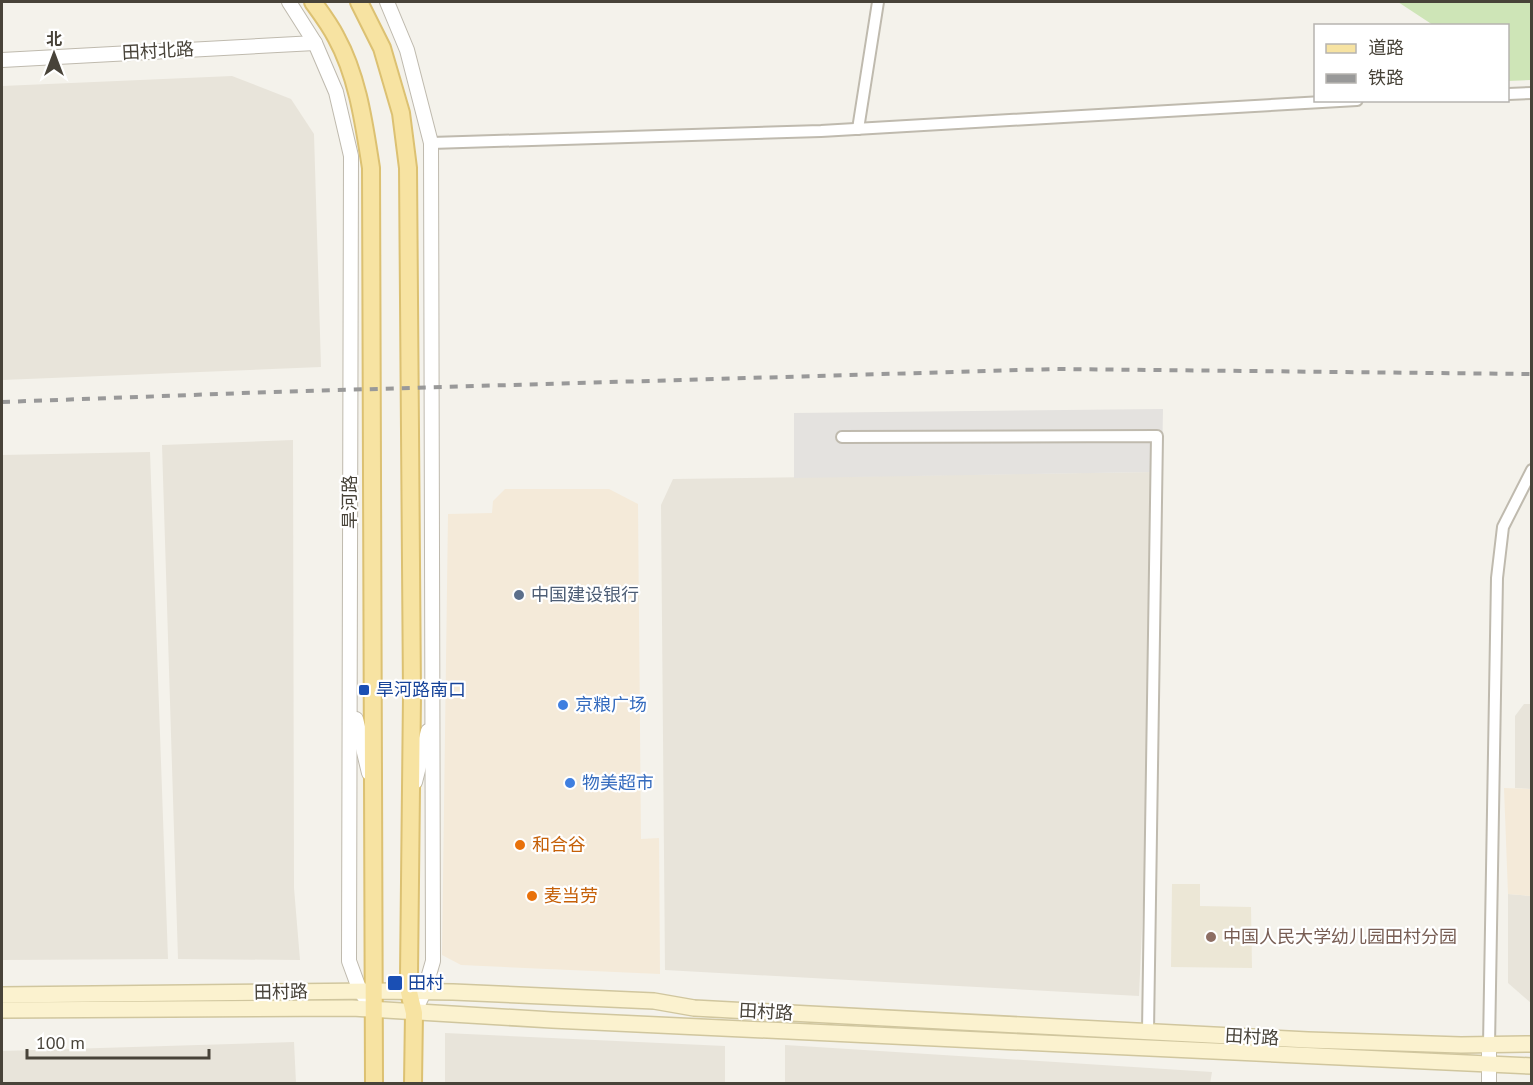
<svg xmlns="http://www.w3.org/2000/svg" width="1533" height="1085" viewBox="0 0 1533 1085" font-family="'PT Sans','Noto Sans SC',sans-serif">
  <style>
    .residential { fill: #e8e4da }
    .commercial { fill: #f4ead9 }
    .education { fill: #ece7d6 }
    .green { fill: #cee5b7 }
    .parking { fill: #e4e2df }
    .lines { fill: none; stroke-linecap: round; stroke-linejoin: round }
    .minor-casing { stroke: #bfbaae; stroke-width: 14 }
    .tertiary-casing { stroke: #bfbaae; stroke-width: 16 }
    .secondary-casing { stroke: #d0c69e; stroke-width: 18 }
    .primary-casing { stroke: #dcc172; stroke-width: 20 }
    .minor { stroke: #fff; stroke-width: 10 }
    .tertiary { stroke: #fff; stroke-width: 14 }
    .secondary { stroke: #fbf2cf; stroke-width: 15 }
    .primary { stroke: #f7e3a2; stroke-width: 16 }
    .rail { stroke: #999; stroke-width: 4; stroke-dasharray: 8 8; stroke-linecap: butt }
    .service-dot { fill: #5c6f8a; stroke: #fff; stroke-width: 2 }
    .transit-dot { fill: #1a4fb4; stroke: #fff; stroke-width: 2 }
    .shop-dot { fill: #3f7fe0; stroke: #fff; stroke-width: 2 }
    .food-dot { fill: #e8710a; stroke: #fff; stroke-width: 2 }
    .education-dot { fill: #8d6e63; stroke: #fff; stroke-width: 2 }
    .labels { text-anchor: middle; stroke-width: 4.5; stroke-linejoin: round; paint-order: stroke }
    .street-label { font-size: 18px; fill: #484339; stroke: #fff }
    .service-label { font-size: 18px; fill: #4e5e75; stroke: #fff; text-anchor: start }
    .transit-label { font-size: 18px; fill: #164399; stroke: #fff; text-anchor: start }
    .shop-label { font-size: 18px; fill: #366cbe; stroke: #fff; text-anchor: start }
    .food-label { font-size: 18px; fill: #c56008; stroke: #fff; text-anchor: start }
    .education-label { font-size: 18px; fill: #785e54; stroke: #fff; text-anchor: start }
  </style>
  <rect width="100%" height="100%" fill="#f4f2eb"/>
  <!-- residential -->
  <g class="residential">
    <path d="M232 76 291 99 314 134 321 367 2 380V86Z"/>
    <path d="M293 440 294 888 300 960 178 959 162 445Z"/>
    <path d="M150 452 168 959 2 960V455Z"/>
    <path d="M1154 472 1146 837 1139 996 665 970 661 505 673 479Z"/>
    <path d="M1524 704H1531V789L1515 788V716Z"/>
    <path d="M1508 894 1531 896V1003L1508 983Z"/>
    <path d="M445 1033 725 1046V1083H445Z"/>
    <path d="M294 1042 296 1083H2V1051Z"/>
    <path d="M785 1045 1212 1072 1210 1084 785 1083Z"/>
  </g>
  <!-- commercial -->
  <g class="commercial">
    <path d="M505 489H609L638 504 641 839 659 838 660 974 461 965 442 955 448 514 492 513 493 501Z"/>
    <path d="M1504 788 1531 789V896L1508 894Z"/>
  </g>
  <!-- education -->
  <path class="education" d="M1172 884H1200V906L1251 907 1252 968 1171 967Z"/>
  <!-- green -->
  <path class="green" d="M1398 2H1531V80L1508 81V26L1433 25Z"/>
  <!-- parking -->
  <path class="parking" d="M1163 409 1162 468 1154 472 794 478V413Z"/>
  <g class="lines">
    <defs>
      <g id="minor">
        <path d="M1508 94 1532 93"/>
        <path d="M858 129 878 2"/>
        <path d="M431 143 821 131 1357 100"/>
        <path d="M842 437 1157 436 1148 1031"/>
        <path d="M1489 1045 1497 578 1503 527 1532 470"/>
      </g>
      <g id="tertiary">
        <path d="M289 2 315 43 336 92 351 156 349 961 360 991 366 999"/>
        <path d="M387 2 407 50 431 143 433 961 424 992 414 1013"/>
        <path d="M2 60 315 43"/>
        <path d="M356 719 369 773"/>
        <path d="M415 782 428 731"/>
        <path d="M1489 1084V1045"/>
      </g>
      <g id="secondary">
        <path d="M2 995 374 991 453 992 654 1001 694 1008 1308 1040 1461 1045 1532 1044"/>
        <path d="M2 1010 352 1008 552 1020 1532 1066"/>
      </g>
      <g id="primary">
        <path d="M313 2C321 13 330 25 336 37 358 77 364 124 371 168L374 1084"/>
        <path d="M359 2 382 48 401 113 408 168 412 695 409 975V992L414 1013 413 1084"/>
      </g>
    </defs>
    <!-- minor casing -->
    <use href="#minor" class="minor-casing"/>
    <!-- tertiary casing -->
    <use href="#tertiary" class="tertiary-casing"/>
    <!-- secondary casing -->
    <use href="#secondary" class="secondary-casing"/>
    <!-- primary casing -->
    <use href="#primary" class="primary-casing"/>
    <!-- minor -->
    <use href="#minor" class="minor"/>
    <!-- tertiary -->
    <use href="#tertiary" class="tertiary"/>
    <!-- secondary -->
    <use href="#secondary" class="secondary"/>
    <!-- primary -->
    <use href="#primary" class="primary"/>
    <!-- rail -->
    <path class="rail" d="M2 402 272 392 1055 369 1532 374"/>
  </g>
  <!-- markers -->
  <circle class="service-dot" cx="519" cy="595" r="6"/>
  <g class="transit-dot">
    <rect x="358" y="684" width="12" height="12" rx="3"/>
    <rect x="387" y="975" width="16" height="16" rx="3"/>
  </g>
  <g class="shop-dot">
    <circle cx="563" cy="705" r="6"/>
    <circle cx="570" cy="783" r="6"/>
  </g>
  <g class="food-dot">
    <circle cx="520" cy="845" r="6"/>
    <circle cx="532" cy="896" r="6"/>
  </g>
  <circle class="education-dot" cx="1211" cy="937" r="6"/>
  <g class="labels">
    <!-- street labels -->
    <g class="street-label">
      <text transform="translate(158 51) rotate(-3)" y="6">田村北路</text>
      <text transform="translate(350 502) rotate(-90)" y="6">旱河路</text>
      <text transform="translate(281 992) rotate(-1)" y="6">田村路</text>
      <text transform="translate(766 1012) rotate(3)" y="6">田村路</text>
      <text transform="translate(1252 1037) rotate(3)" y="6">田村路</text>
    </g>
    <!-- service labels -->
    <g class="service-label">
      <text x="531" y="601">中国建设银行</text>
    </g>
    <!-- transit labels -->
    <g class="transit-label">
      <text x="376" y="696">旱河路南口</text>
      <text x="408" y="989">田村</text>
    </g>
    <!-- shop labels -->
    <g class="shop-label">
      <text x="575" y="711">京粮广场</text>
      <text x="582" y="789">物美超市</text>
    </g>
    <!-- food labels -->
    <g class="food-label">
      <text x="532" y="851">和合谷</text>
      <text x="544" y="902">麦当劳</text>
    </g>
    <!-- education labels -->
    <g class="education-label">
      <text x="1223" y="943">中国人民大学幼儿园田村分园</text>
    </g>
  </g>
  <!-- border -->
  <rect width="1533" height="1085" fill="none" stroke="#484339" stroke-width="6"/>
  <!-- legend -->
  <rect x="1314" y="24" width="195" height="78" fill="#ffffff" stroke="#b6b4b0" stroke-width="1.5"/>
  <rect x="1326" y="44" width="30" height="9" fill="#f7e3a2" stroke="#b6b4b0" stroke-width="1.5"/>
  <text x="1368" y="54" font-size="18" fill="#484339">道路</text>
  <rect x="1326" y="74" width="30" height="9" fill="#999999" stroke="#b6b4b0" stroke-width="1.5"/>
  <text x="1368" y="84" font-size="18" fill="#484339">铁路</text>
  <!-- north arrow -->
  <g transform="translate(54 54)" stroke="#ffffff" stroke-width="4.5" paint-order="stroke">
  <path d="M0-4.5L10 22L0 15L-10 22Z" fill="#484339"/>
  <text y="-9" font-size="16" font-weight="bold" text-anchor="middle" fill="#484339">北</text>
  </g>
  <!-- scale -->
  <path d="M27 1049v9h182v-9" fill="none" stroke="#484339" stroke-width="3"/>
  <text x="36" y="1049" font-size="18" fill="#484339" stroke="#ffffff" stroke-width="4.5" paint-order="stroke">100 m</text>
</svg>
